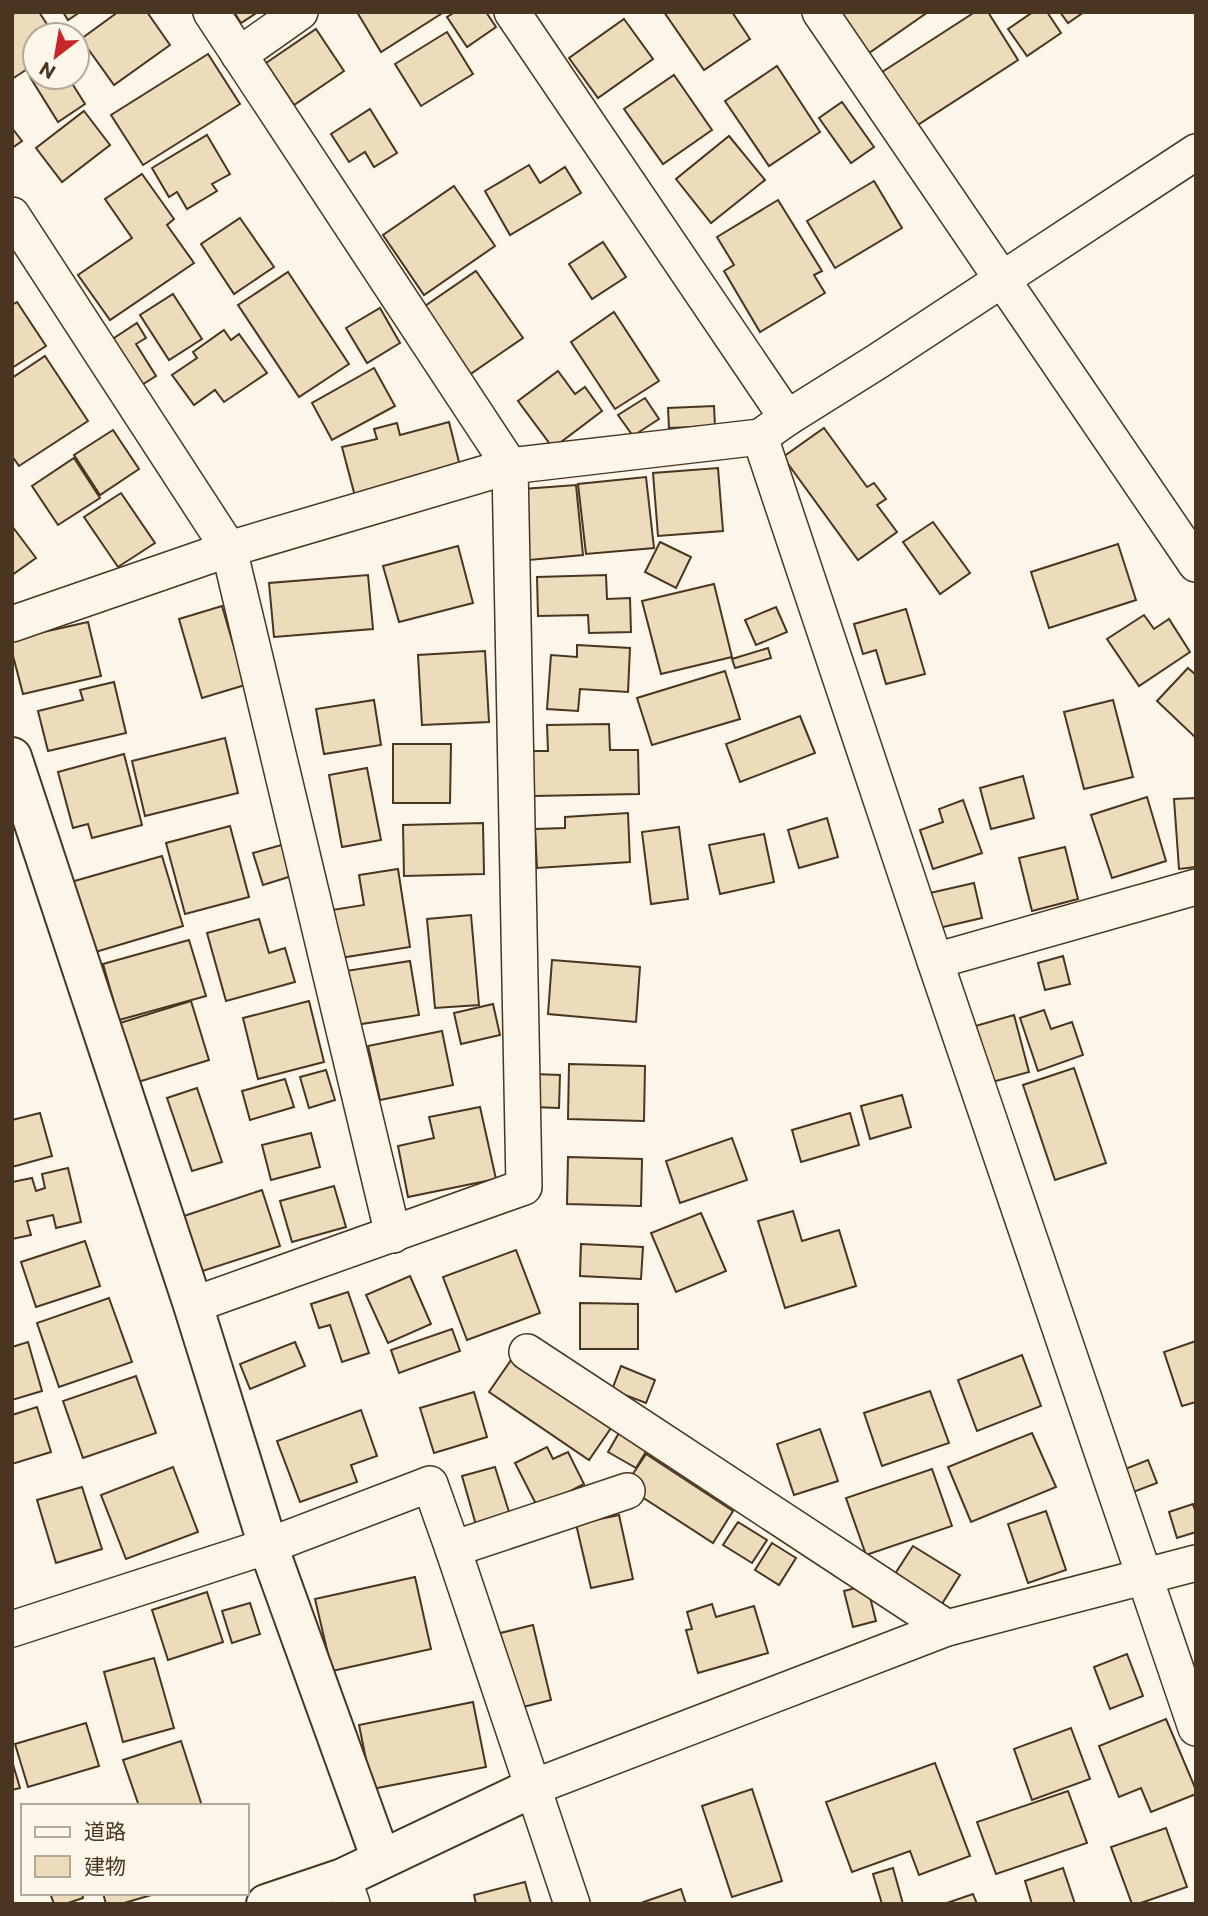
<svg xmlns="http://www.w3.org/2000/svg" width="1208" height="1916" viewBox="0 0 1208 1916" font-family="Commissioner,'Noto Sans JP',sans-serif">
  <style>
    .building { fill: #ecdcbc; stroke: #4a3520; stroke-width: 2 }
    .lines { fill: none; stroke-linecap: round; stroke-linejoin: round }
    .minor-casing { stroke: #4a3520; stroke-width: 38 }
    .tertiary-casing { stroke: #4a3520; stroke-width: 42 }
    .minor { stroke: #fbf6e9; stroke-width: 35 }
    .tertiary { stroke: #fbf6e9; stroke-width: 38 }
  </style>
  <rect width="100%" height="100%" fill="#fbf6e9"/>
  <!-- building -->
  <g class="building">
    <path d="M16 12H39L54 35H35V64L12 79V15Z"/>
    <path d="M63 12H80L68 20Z"/>
    <path d="M118 12H147L170 45 114 85 81 39Z"/>
    <path d="M234 12H258L241 23Z"/>
    <path d="M357 12H444L381 52Z"/>
    <path d="M455 12H486L496 27 467 47 447 17Z"/>
    <path d="M664 12H732L750 39 704 70Z"/>
    <path d="M841 12H928L869 53Z"/>
    <path d="M975 12H988L1018 60 913 128 879 74Z"/>
    <path d="M1033 12H1047L1061 33 1027 56 1008 29Z"/>
    <path d="M1060 12H1084L1068 23Z"/>
    <path d="M624 19 653 59 598 98 569 58Z"/>
    <path d="M316 29 344 71 294 105 266 63Z"/>
    <path d="M447 32 473 74 421 106 395 64Z"/>
    <path d="M208 54 240 104 143 165 111 115Z"/>
    <path d="M777 66 820 132 769 166 725 101Z"/>
    <path d="M35 74V77H68L85 104 58 122 30 77Z"/>
    <path d="M674 75 712 130 663 164 624 109Z"/>
    <path d="M842 102 874 147 851 163 819 118Z"/>
    <path d="M370 109 397 153 374 167 365 152 349 162 331 134Z"/>
    <path d="M84 111 110 145 62 182 36 148Z"/>
    <path d="M12 128 22 141 12 148Z"/>
    <path d="M207 135 230 174 212 184 217 191 187 209 177 192 169 197 152 168Z"/>
    <path d="M729 136 765 180 711 223 676 179Z"/>
    <path d="M529 165 540 183 565 167 581 193 510 235 485 191Z"/>
    <path d="M142 174 174 219 167 225 194 263 110 320 78 275 132 238 105 199Z"/>
    <path d="M874 181 902 228 835 268 807 221Z"/>
    <path d="M454 186 495 246 424 295 383 235Z"/>
    <path d="M778 200 822 271 814 275 825 293 760 332 724 271 734 265 717 237Z"/>
    <path d="M240 218 274 267 234 294 201 244Z"/>
    <path d="M603 242 626 277 592 299 569 264Z"/>
    <path d="M476 271 523 338 469 375 422 308Z"/>
    <path d="M288 272 349 364 299 397 238 305Z"/>
    <path d="M173 294 202 339 169 360 140 315Z"/>
    <path d="M17 302 46 346 12 368V305Z"/>
    <path d="M380 308 400 343 367 363 346 328Z"/>
    <path d="M614 312 659 381 615 409 571 342Z"/>
    <path d="M137 323 146 338 136 344 156 376 140 386 111 340Z"/>
    <path d="M224 330 231 340 239 334 267 373 224 402 215 390 194 405 172 375 197 358 193 352Z"/>
    <path d="M45 356 88 421 19 466 12 456V378Z"/>
    <path d="M374 368 395 406 332 440 312 403Z"/>
    <path d="M558 371 575 394 585 387 602 411 553 448 518 401Z"/>
    <path d="M645 398 659 419 633 436 618 415Z"/>
    <path d="M714 406 715 426 669 428 668 408Z"/>
    <path d="M449 422 462 474 356 500 342 447 377 439 374 429 397 423 400 435Z"/>
    <path d="M824 428 867 487 874 483 886 499 877 505 897 532 858 560 783 457Z"/>
    <path d="M113 430 139 469 100 495 74 455Z"/>
    <path d="M74 458 100 498 58 525 32 486Z"/>
    <path d="M718 468 723 531 658 536 653 473Z"/>
    <path d="M646 477 654 548 586 554 578 484Z"/>
    <path d="M576 485 583 555 529 560 523 489Z"/>
    <path d="M121 493 155 543 118 567 84 517Z"/>
    <path d="M933 522 970 573 940 594 903 542Z"/>
    <path d="M12 526 36 558 12 575Z"/>
    <path d="M660 542 691 557 676 588 645 572Z"/>
    <path d="M1118 544 1136 600 1049 628 1031 572Z"/>
    <path d="M458 546 473 603 399 622 383 566Z"/>
    <path d="M368 575 373 629 274 637 269 583Z"/>
    <path d="M606 575 607 599 630 598 631 632 589 633 588 615 538 616 537 577Z"/>
    <path d="M714 584 732 657 661 674 642 601Z"/>
    <path d="M222 606 245 685 202 698 179 619Z"/>
    <path d="M776 607 787 632 756 645 745 620Z"/>
    <path d="M906 609 925 674 886 684 876 650 863 654 854 624Z"/>
    <path d="M1144 615 1154 629 1169 619 1190 652 1139 686 1107 639Z"/>
    <path d="M88 622 101 676 23 694 12 652V639Z"/>
    <path d="M577 645 630 648 628 692 580 689 578 711 547 709 551 655 577 657Z"/>
    <path d="M768 648 771 658 735 668 732 659Z"/>
    <path d="M485 651 489 722 422 725 418 655Z"/>
    <path d="M1188 668 1196 675V738L1157 701Z"/>
    <path d="M725 671 740 719 652 745 637 698Z"/>
    <path d="M114 682 126 733 48 751 38 711 83 700 80 690Z"/>
    <path d="M374 700 381 745 324 754 316 709Z"/>
    <path d="M1113 700 1133 777 1084 789 1064 712Z"/>
    <path d="M800 716 815 753 740 782 726 744Z"/>
    <path d="M609 724 610 750H638L639 794 533 796V751H548L547 725Z"/>
    <path d="M225 738 238 793 145 816 132 761Z"/>
    <path d="M393 744H451L450 803H393Z"/>
    <path d="M124 754 142 825 92 838 88 824 73 828 58 772Z"/>
    <path d="M367 768 381 840 342 847 329 775Z"/>
    <path d="M1023 776 1034 818 991 829 980 788Z"/>
    <path d="M1147 797 1166 861 1112 878 1091 815Z"/>
    <path d="M1196 798V867L1179 869 1174 799Z"/>
    <path d="M963 800 982 853 933 869 920 830 943 822 939 809Z"/>
    <path d="M628 813 630 862 537 868 535 829 565 828V817Z"/>
    <path d="M827 818 838 857 799 868 788 830Z"/>
    <path d="M483 823 484 874 404 876 403 825Z"/>
    <path d="M230 826 249 897 185 914 166 843Z"/>
    <path d="M679 827 688 899 651 904 642 832Z"/>
    <path d="M764 834 774 882 720 894 709 845Z"/>
    <path d="M285 844 295 875 263 885 253 853Z"/>
    <path d="M1065 847 1078 899 1032 911 1019 858Z"/>
    <path d="M162 856 183 926 92 953 71 882Z"/>
    <path d="M398 869 410 947 340 958 332 910 364 905 359 875Z"/>
    <path d="M974 883 982 918 930 930 921 895Z"/>
    <path d="M471 915 479 1005 435 1008 427 919Z"/>
    <path d="M259 919 269 953 285 948 295 982 226 1001 207 933Z"/>
    <path d="M189 940 206 996 119 1020 103 964Z"/>
    <path d="M1063 956 1070 984 1045 990 1038 963Z"/>
    <path d="M552 960 640 967 636 1022 548 1014Z"/>
    <path d="M410 961 419 1015 355 1025 346 971Z"/>
    <path d="M191 1001 209 1060 138 1082 120 1023Z"/>
    <path d="M309 1001 324 1062 258 1079 243 1018Z"/>
    <path d="M493 1004 500 1035 461 1044 454 1013Z"/>
    <path d="M1044 1010 1051 1029 1072 1022 1083 1055 1038 1071 1020 1018Z"/>
    <path d="M1014 1015 1029 1072 981 1085 965 1029Z"/>
    <path d="M442 1031 453 1085 380 1100 368 1046Z"/>
    <path d="M569 1064 645 1066 644 1121 568 1119Z"/>
    <path d="M1074 1068 1106 1163 1055 1180 1023 1085Z"/>
    <path d="M326 1070 335 1100 309 1108 300 1077Z"/>
    <path d="M534 1074 560 1075 559 1108 533 1107Z"/>
    <path d="M285 1079 294 1107 250 1120 242 1091Z"/>
    <path d="M197 1088 222 1162 192 1171 167 1098Z"/>
    <path d="M902 1095 911 1127 870 1139 861 1106Z"/>
    <path d="M480 1107 496 1179 408 1197 398 1146 434 1138 429 1117Z"/>
    <path d="M40 1113 52 1156 12 1167V1120Z"/>
    <path d="M850 1113 859 1145 801 1162 792 1130Z"/>
    <path d="M311 1133 320 1167 271 1180 262 1145Z"/>
    <path d="M732 1138 747 1180 680 1203 666 1161Z"/>
    <path d="M568 1157 642 1159 641 1206 567 1204Z"/>
    <path d="M68 1168 81 1222 56 1228 53 1215 27 1221 31 1235 12 1239V1182L32 1178 36 1191 45 1188 42 1174Z"/>
    <path d="M334 1186 346 1227 292 1242 280 1201Z"/>
    <path d="M262 1190 280 1246 190 1275 172 1220Z"/>
    <path d="M793 1211 802 1241 839 1230 856 1286 785 1308 758 1221Z"/>
    <path d="M701 1213 726 1271 676 1292 651 1233Z"/>
    <path d="M85 1241 100 1286 36 1307 21 1262Z"/>
    <path d="M581 1244 643 1247 641 1279 580 1276Z"/>
    <path d="M516 1250 540 1313 467 1340 443 1277Z"/>
    <path d="M410 1276 431 1324 388 1343 366 1295Z"/>
    <path d="M348 1292 369 1353 342 1362 330 1325 319 1328 311 1304Z"/>
    <path d="M109 1298 132 1362 59 1387 37 1323Z"/>
    <path d="M580 1303 638 1304V1349H580Z"/>
    <path d="M452 1329 460 1351 399 1373 391 1350Z"/>
    <path d="M1196 1341V1402L1182 1406 1164 1352Z"/>
    <path d="M28 1342 42 1391 12 1400V1347Z"/>
    <path d="M295 1342 305 1366 250 1389 240 1364Z"/>
    <path d="M1022 1355 1041 1406 977 1431 958 1380Z"/>
    <path d="M511 1360 611 1428 589 1460 489 1392Z"/>
    <path d="M621 1366 655 1380 646 1403 612 1390Z"/>
    <path d="M136 1376 156 1433 83 1458 63 1401Z"/>
    <path d="M930 1391 949 1443 882 1466 864 1413Z"/>
    <path d="M474 1392 487 1437 434 1453 420 1408Z"/>
    <path d="M37 1407 51 1452 12 1464V1415Z"/>
    <path d="M361 1410 377 1456 351 1465 357 1482 300 1502 277 1441Z"/>
    <path d="M820 1429 838 1481 794 1495 777 1444Z"/>
    <path d="M619 1433 647 1450 636 1468 608 1452Z"/>
    <path d="M1032 1433 1056 1487 971 1522 948 1467Z"/>
    <path d="M547 1447 553 1459 568 1452 584 1484 538 1508 515 1463Z"/>
    <path d="M646 1454 733 1511 713 1543 625 1486Z"/>
    <path d="M1148 1460 1157 1483 1128 1494 1120 1471Z"/>
    <path d="M173 1467 198 1532 126 1559 101 1495Z"/>
    <path d="M495 1467 510 1515 476 1525 462 1476Z"/>
    <path d="M932 1469 952 1526 866 1555 846 1498Z"/>
    <path d="M82 1487 102 1549 56 1563 37 1500Z"/>
    <path d="M1193 1504 1196 1513V1532L1177 1538 1169 1512Z"/>
    <path d="M1046 1511 1066 1570 1028 1583 1008 1524Z"/>
    <path d="M619 1515 633 1579 591 1588 576 1524Z"/>
    <path d="M738 1522 767 1540 752 1563 723 1545Z"/>
    <path d="M772 1543 796 1558 779 1585 755 1570Z"/>
    <path d="M913 1546 960 1575 940 1607 893 1577Z"/>
    <path d="M415 1577 431 1649 332 1671 315 1599Z"/>
    <path d="M867 1585 876 1621 853 1627 844 1591Z"/>
    <path d="M207 1592 223 1642 168 1660 152 1610Z"/>
    <path d="M250 1603 260 1634 232 1643 222 1611Z"/>
    <path d="M712 1604 716 1617 754 1606 768 1653 698 1673 686 1630 692 1629 687 1612Z"/>
    <path d="M533 1625 551 1700 511 1710 492 1635Z"/>
    <path d="M1127 1654 1143 1696 1110 1709 1094 1667Z"/>
    <path d="M154 1658 174 1728 123 1742 104 1672Z"/>
    <path d="M473 1702 486 1767 372 1789 359 1725Z"/>
    <path d="M1166 1719 1196 1790V1794L1151 1812 1141 1788 1119 1797 1099 1746Z"/>
    <path d="M86 1723 99 1766 28 1787 15 1744Z"/>
    <path d="M1071 1728 1090 1779 1032 1800 1014 1749Z"/>
    <path d="M181 1741 202 1806H139L123 1760Z"/>
    <path d="M12 1761 20 1788 12 1790Z"/>
    <path d="M935 1763 970 1856 919 1875 910 1851 852 1872 826 1802Z"/>
    <path d="M752 1789 782 1881 732 1897 702 1806Z"/>
    <path d="M1068 1791 1087 1843 996 1874 977 1822Z"/>
    <path d="M1166 1828 1187 1887 1138 1904H1132L1111 1847Z"/>
    <path d="M893 1868 903 1904H882L873 1874Z"/>
    <path d="M1063 1868 1075 1904H1032L1025 1881Z"/>
    <path d="M525 1882 531 1904H476L474 1895Z"/>
    <path d="M681 1889 686 1904H638Z"/>
    <path d="M50 1893H82L83 1898 65 1904H54Z"/>
    <path d="M103 1893H158L121 1904H106Z"/>
    <path d="M973 1894 977 1904H944Z"/>
  </g>
  <g class="lines">
    <defs>
      <g id="minor">
        <path d="M512 12 787 418"/>
        <path d="M820 12 1196 564"/>
        <path d="M239 55 300 12"/>
        <path d="M12 215 229 549 393 1235"/>
        <path d="M760 437 935 961 1196 1728"/>
        <path d="M12 624 229 549 510 466 760 437 787 418 878 361 1196 152"/>
        <path d="M935 961 1196 887"/>
        <path d="M193 1305 524 1187 510 466 211 12"/>
        <path d="M527 1352 947 1628"/>
        <path d="M12 1629 268 1546 430 1484 453 1549"/>
        <path d="M534 1787 947 1628 1196 1563"/>
        <path d="M343 1878 352 1904"/>
        <path d="M572 1904 453 1549 627 1491"/>
      </g>
      <g id="tertiary">
        <path d="M12 757 193 1305 268 1546 381 1859"/>
        <path d="M266 1904 343 1878 534 1787"/>
      </g>
    </defs>
    <!-- minor casing -->
    <use href="#minor" class="minor-casing"/>
    <!-- tertiary casing -->
    <use href="#tertiary" class="tertiary-casing"/>
    <!-- minor -->
    <use href="#minor" class="minor"/>
    <!-- tertiary -->
    <use href="#tertiary" class="tertiary"/>
  </g>
  <!-- border -->
  <rect width="1208" height="1916" fill="none" stroke="#4a3520" stroke-width="28"/>
  <!-- legend -->
  <rect x="21" y="1804" width="228" height="91" fill="#fbf6e9" stroke="#b4a999" stroke-width="2"/>
  <rect x="35" y="1827" width="35" height="10" fill="#fbf6e9" stroke="#b4a999" stroke-width="2"/>
  <text x="84" y="1839" font-size="21" fill="#4a3520">道路</text>
  <rect x="35" y="1856" width="35" height="21" fill="#ecdcbc" stroke="#b4a999" stroke-width="2"/>
  <text x="84" y="1874" font-size="21" fill="#4a3520">建物</text>
  <!-- north arrow -->
  <g transform="translate(56 56) rotate(211)"><circle r="33" fill="#fbf6e9" stroke="#b4a999" stroke-width="2"/>
  <path d="M0-5L12 26L0 18L-12 26Z" fill="#c62828"/>
  <text y="-10" font-size="19" font-weight="bold" text-anchor="middle" fill="#4a3520">N</text>
  </g>
</svg>
